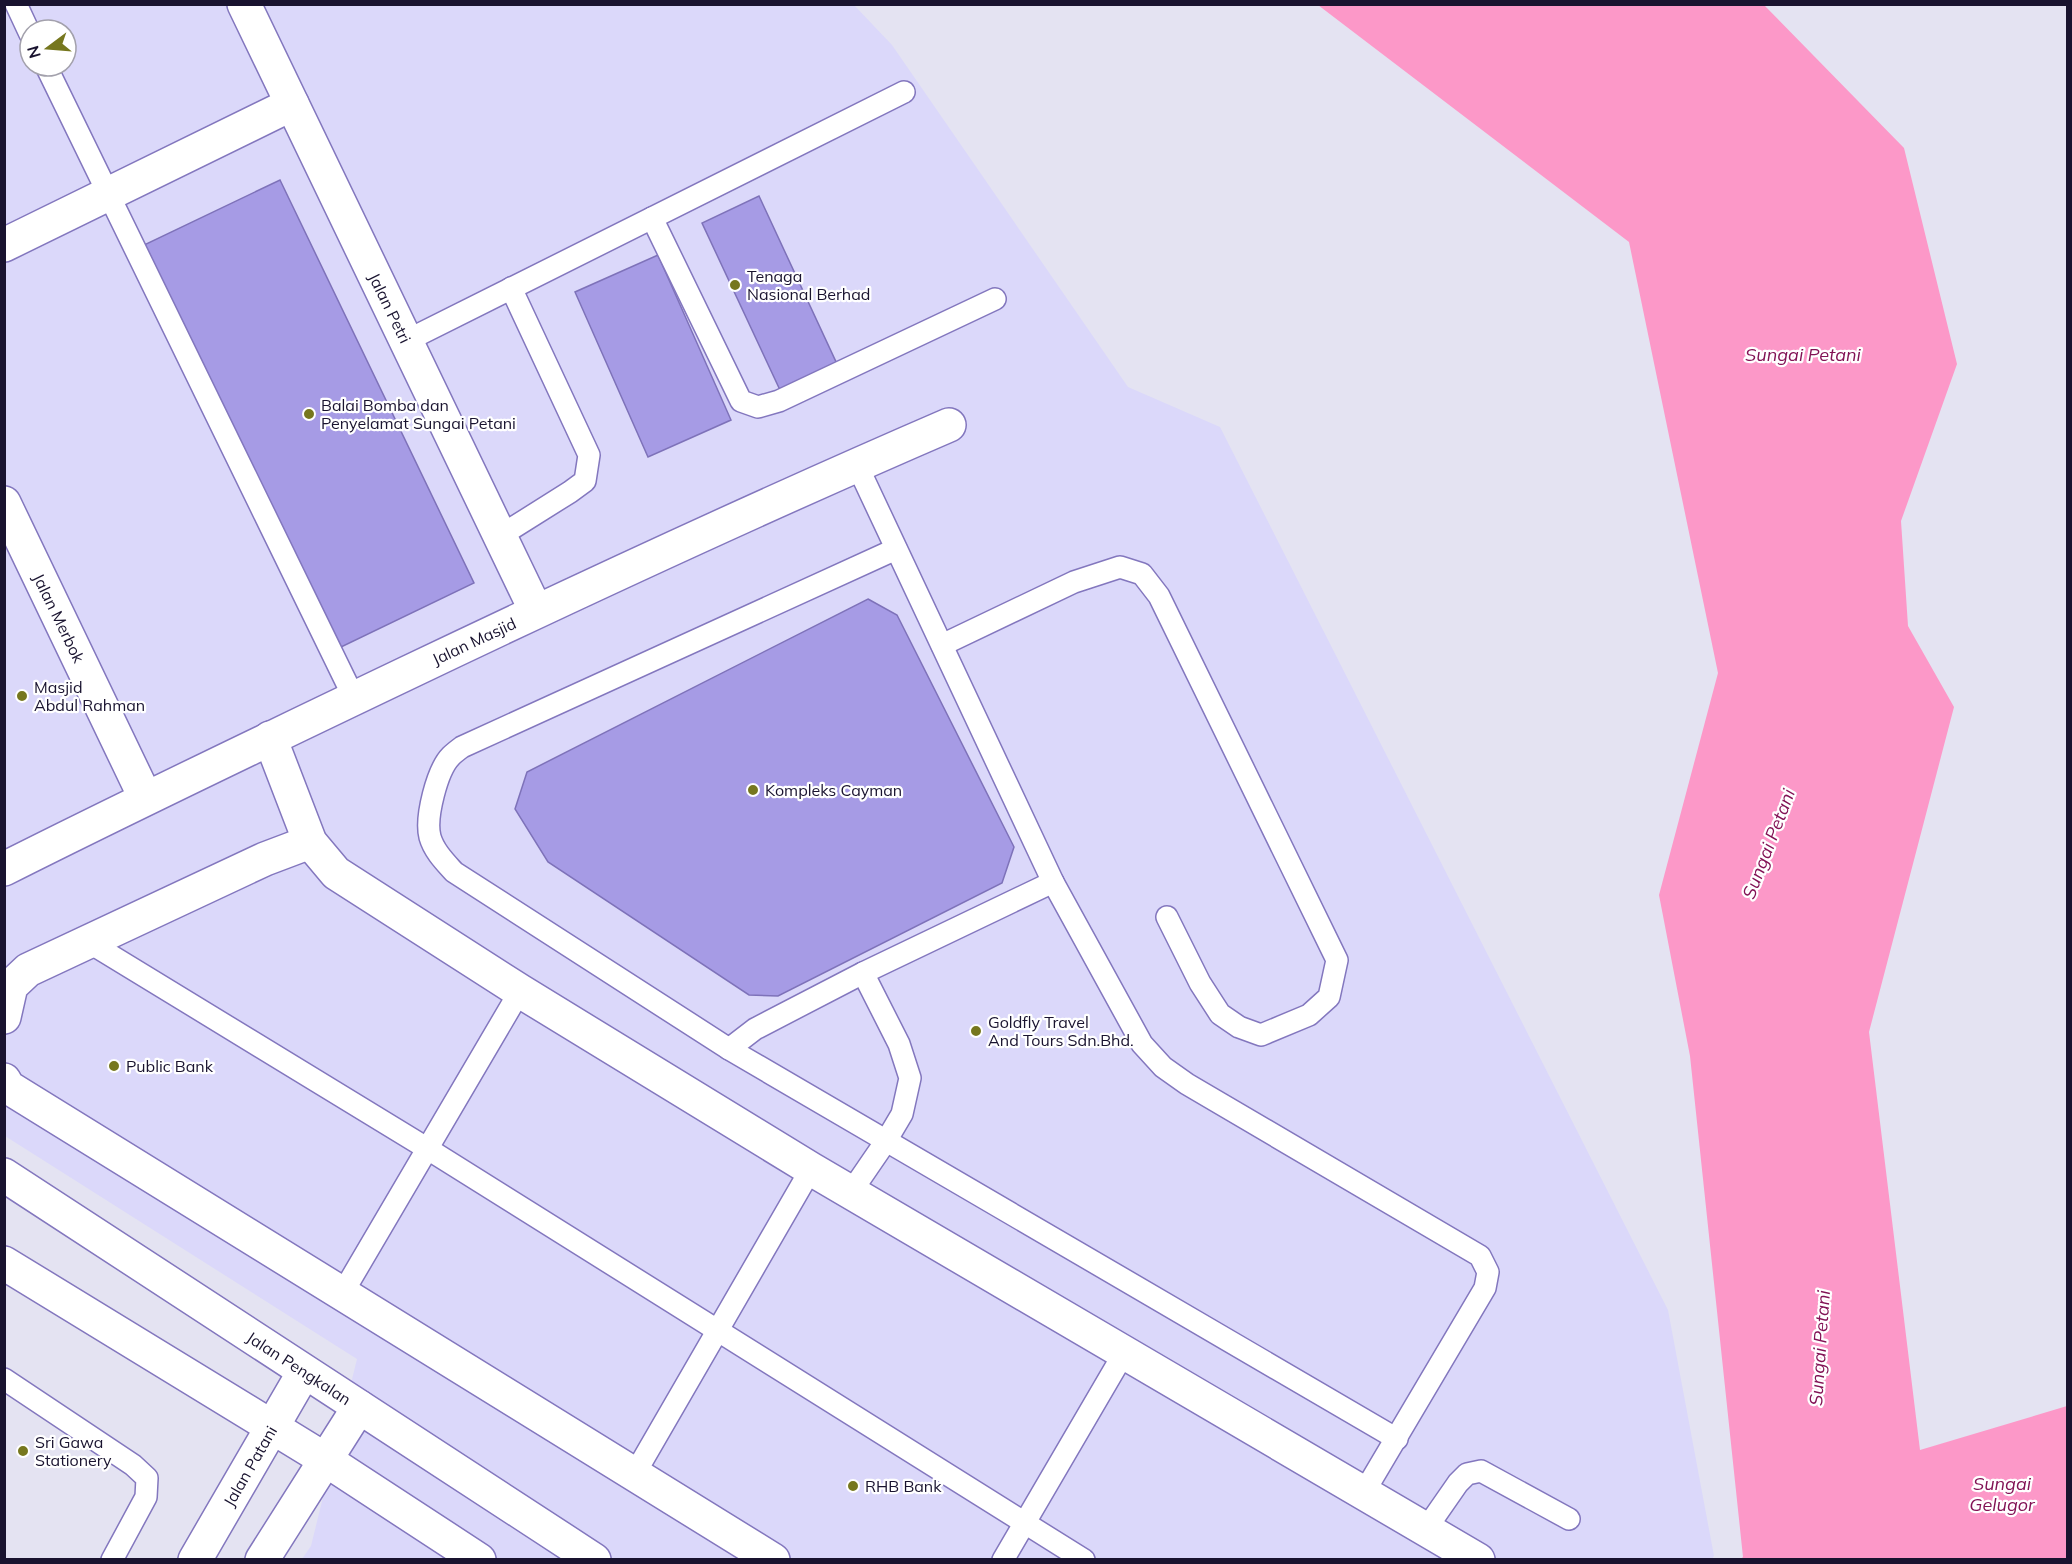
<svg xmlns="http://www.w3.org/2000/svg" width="2072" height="1564" viewBox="0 0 2072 1564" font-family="Mulish,sans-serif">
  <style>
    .built { fill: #dbd8fa; fill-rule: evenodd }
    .water { fill: #fc98c8 }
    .building { fill: #a69be5; stroke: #7e72b9; stroke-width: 1.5 }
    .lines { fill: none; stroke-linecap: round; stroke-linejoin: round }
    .service-casing { stroke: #8377be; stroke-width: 24 }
    .minor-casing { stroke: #8377be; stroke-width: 36 }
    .secondary-casing { stroke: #8377be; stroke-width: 36 }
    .service { stroke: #fff; stroke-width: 21 }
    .minor { stroke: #fff; stroke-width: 33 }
    .secondary { stroke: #fff; stroke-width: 33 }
    .poi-dot { fill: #76771e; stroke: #fff; stroke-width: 2 }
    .labels { text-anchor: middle; stroke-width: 4.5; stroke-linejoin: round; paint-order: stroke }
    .poi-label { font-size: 16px; fill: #19132f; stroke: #fff; text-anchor: start }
    .street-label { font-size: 16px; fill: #19132f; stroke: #fff }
    .water-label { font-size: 18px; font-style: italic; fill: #821255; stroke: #fff }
  </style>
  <rect width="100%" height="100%" fill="#e4e3f2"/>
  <!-- built -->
  <path class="built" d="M4 5H854L892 45 1128 387 1220 427 1668 1310 1714 1556 1712 1559H302L311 1546 357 1359 5 1136ZM30 30H66V66H30Z"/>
  <!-- water -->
  <path class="water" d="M1318 5H1764L1904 148 1957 364 1901 521 1908 626 1954 707 1869 1032 1920 1450 2067 1406V1559H1741L1743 1557 1690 1056 1659 895 1718 673 1629 242Z"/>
  <!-- building -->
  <g class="building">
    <path d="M280 180 474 583 339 648 144 245Z"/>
    <path d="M759 196 837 364 780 390 702 223Z"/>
    <path d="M658 255 731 420 648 457 575 292Z"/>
    <path d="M868 599 897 615 1014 847 1002 883 778 996 749 995 548 862 515 809 527 772Z"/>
  </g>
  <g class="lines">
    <defs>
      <g id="service">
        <path d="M16 4 30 34"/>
        <path d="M46 66 354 698"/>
        <path d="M652 218 741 401 758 407 779 401 995 299"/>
        <path d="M406 341 904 92"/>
        <path d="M857 465 1053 882 1142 1044 1163 1067 1187 1084 1480 1256 1488 1272 1485 1288 1363 1494"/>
        <path d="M500 536 570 492 585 481 589 455 511 288"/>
        <path d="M896 549 462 747C458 750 454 753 451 756 437 770 425 818 430 837 434 851 445 862 454 872L729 1049 1397 1439"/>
        <path d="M942 645 1074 582 1120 567 1142 574 1159 596 1337 960 1329 997 1309 1015 1261 1035 1239 1027 1220 1014 1200 983 1167 917"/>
        <path d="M87 941 428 1149 1084 1560"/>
        <path d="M729 1049 755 1029 863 973 1053 882"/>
        <path d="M851 1192 886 1141 902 1114 910 1078 899 1044 863 973"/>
        <path d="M342 1294 520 991"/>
        <path d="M4 1379 133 1465 147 1478 146 1497 112 1560"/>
        <path d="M634 1475 811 1169"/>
        <path d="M1426 1529 1458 1483 1467 1474 1481 1471 1569 1519"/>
        <path d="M1003 1560 1124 1353"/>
      </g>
      <g id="minor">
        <path d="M244 4 536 611"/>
        <path d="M4 245 292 104"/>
        <path d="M4 503 145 797"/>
        <path d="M270 738 310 842 336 873 520 991 811 1169 1478 1560"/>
        <path d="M4 869C137 802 271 738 405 674 585 588 766 504 949 425"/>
        <path d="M4 1017 11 986 28 970 265 859 310 842"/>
        <path d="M4 1080 8 1087 773 1560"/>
      </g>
      <g id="secondary">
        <path d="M4 1175 594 1560"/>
        <path d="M4 1263 326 1460 479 1560"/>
        <path d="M195 1560 304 1372"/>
        <path d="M262 1560 359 1407"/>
      </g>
    </defs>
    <!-- service casing -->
    <use href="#service" class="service-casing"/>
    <!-- minor casing -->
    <use href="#minor" class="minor-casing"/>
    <!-- secondary casing -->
    <use href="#secondary" class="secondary-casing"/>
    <!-- service -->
    <use href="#service" class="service"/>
    <!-- minor -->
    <use href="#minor" class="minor"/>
    <!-- secondary -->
    <use href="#secondary" class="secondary"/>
  </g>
  <!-- markers -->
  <g class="poi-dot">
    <circle cx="735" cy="285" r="6"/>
    <circle cx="309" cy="414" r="6"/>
    <circle cx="22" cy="696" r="6"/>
    <circle cx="753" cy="790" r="6"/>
    <circle cx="976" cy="1031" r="6"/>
    <circle cx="114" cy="1066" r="6"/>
    <circle cx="23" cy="1451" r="6"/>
    <circle cx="853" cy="1486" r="6"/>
  </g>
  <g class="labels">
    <!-- poi labels -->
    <g class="poi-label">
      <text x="747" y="282">Tenaga<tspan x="747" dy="18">Nasional Berhad</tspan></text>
      <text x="321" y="411">Balai Bomba dan<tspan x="321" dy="18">Penyelamat Sungai Petani</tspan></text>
      <text x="34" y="693">Masjid<tspan x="34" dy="18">Abdul Rahman</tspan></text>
      <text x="765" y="796">Kompleks Cayman</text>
      <text x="988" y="1028">Goldfly Travel<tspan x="988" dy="18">And Tours Sdn.Bhd.</tspan></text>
      <text x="126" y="1072">Public Bank</text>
      <text x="35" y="1448">Sri Gawa<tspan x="35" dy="18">Stationery</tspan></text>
      <text x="865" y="1492">RHB Bank</text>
    </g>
    <!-- street labels -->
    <g class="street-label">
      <text transform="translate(390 308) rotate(64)" y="6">Jalan Petri</text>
      <text transform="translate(59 618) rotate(64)" y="6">Jalan Merbok</text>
      <text transform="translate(474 641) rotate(-25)" y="6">Jalan Masjid</text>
      <text transform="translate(299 1368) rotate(33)" y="6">Jalan Pengkalan</text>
      <text transform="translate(250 1466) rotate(-60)" y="6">Jalan Patani</text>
    </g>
    <!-- water labels -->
    <g class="water-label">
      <text x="1803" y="361">Sungai Petani</text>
      <text transform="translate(1769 844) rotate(-69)" y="6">Sungai Petani</text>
      <text transform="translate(1820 1348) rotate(-86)" y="6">Sungai Petani</text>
      <text x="2002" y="1490">Sungai<tspan x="2002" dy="21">Gelugor</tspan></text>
    </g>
  </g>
  <!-- border -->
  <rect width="2072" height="1564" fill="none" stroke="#19132f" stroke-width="12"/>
  <!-- north arrow -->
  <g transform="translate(48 48) rotate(254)"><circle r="28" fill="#ffffff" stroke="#a3a1ac" stroke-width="1.5"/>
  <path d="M0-4.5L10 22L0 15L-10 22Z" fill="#76771e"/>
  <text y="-9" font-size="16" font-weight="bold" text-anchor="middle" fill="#19132f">N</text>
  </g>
</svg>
